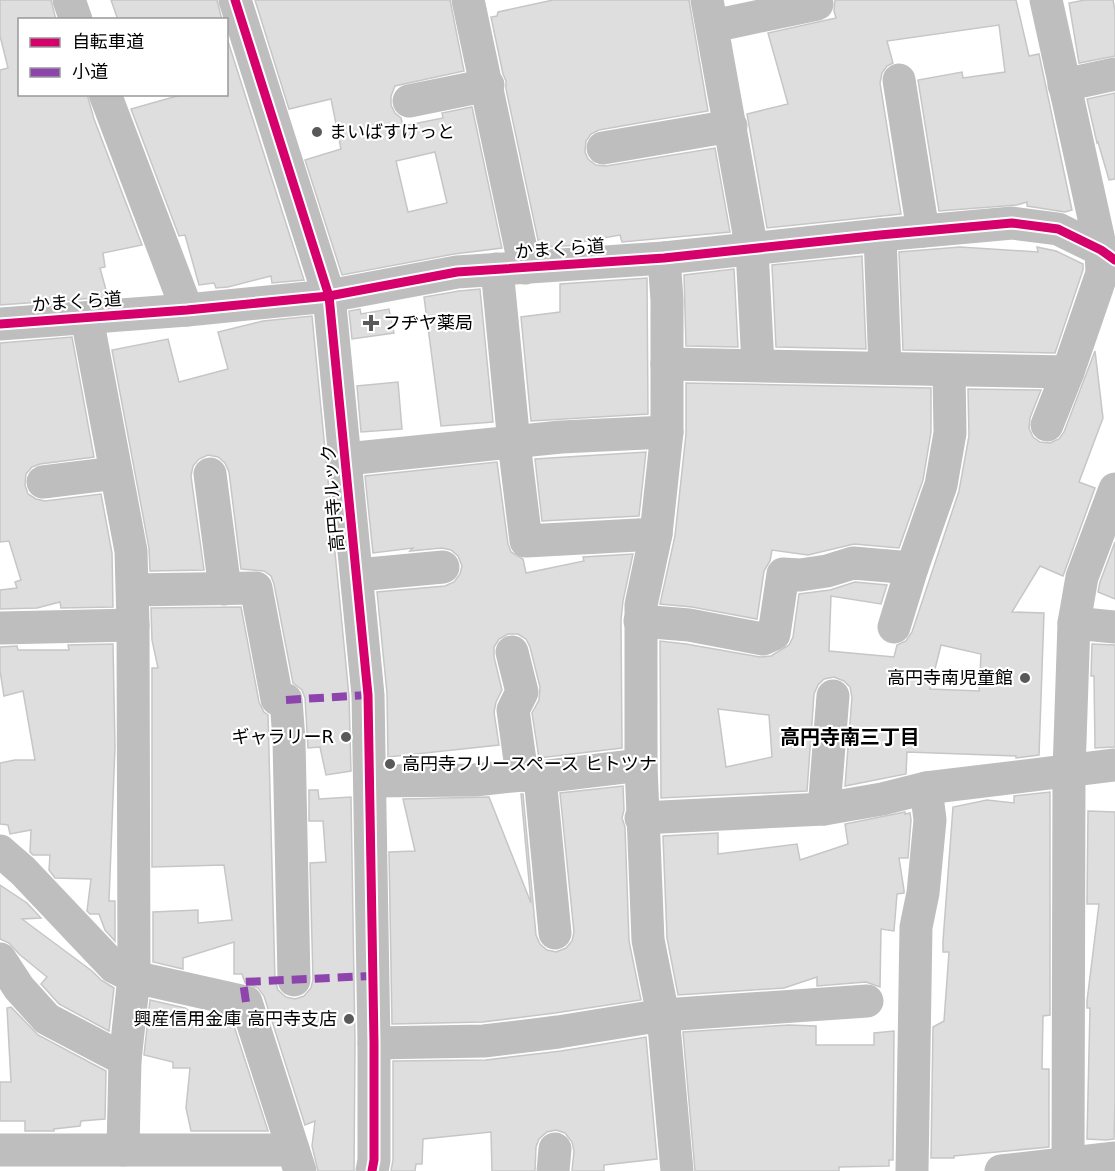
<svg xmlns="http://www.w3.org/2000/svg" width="1115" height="1171" viewBox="0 0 1115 1171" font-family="'DejaVu Sans','Noto Sans JP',sans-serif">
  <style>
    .building { fill: #dedede; stroke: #c6c6c6; stroke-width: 1.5; fill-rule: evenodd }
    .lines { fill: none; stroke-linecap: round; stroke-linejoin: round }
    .minor { stroke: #bebebe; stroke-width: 33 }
    .quiet { stroke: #8e44ad; stroke-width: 8; stroke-dasharray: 15 8; stroke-linecap: butt }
    .cycleway-casing { stroke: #fff; stroke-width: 13 }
    .cycleway { stroke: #d6006c; stroke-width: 9 }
    .poi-dot { fill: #595959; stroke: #fff; stroke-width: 2 }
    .labels { text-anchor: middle; stroke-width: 4.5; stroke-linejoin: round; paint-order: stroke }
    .poi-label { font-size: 18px; fill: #000; stroke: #fff; text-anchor: start }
    .street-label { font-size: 18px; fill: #000; stroke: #fff }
    .neighbourhood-label { font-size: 20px; font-weight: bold; fill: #000; stroke: #fff }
  </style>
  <rect width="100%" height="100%" fill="#fff"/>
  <!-- building -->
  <g class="building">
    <path d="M0 0H51L56 20H20V94H87L94 119 142 245 103 253 105 267 100 268 108 297 0 305V70L8 68 0 36Z"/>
    <path d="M111 0H217L222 20H118Z"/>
    <path d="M255 0H450L464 71 395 86 391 96V105L395 113 401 118 403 126 443 118 442 113 472 107 502 248 454 254 342 275 305 160 341 149 331 99 289 109ZM435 152 447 203 408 212 396 161Z"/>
    <path d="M553 0H689L708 111 599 130 591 134 586 141 585 152 588 159 596 165 606 166 715 148 730 232 622 242 620 235 581 242V245L543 247 541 240H538L506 89V81L503 74 491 17 497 16 498 12Z"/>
    <path d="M835 0H1016L1029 56 1039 54 1072 210 1065 212 1027 206V202L1017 205 939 211 918 80 962 72 963 78 1005 72 999 25 887 41 893 63 887 66 882 73 880 83 901 214 767 228 747 114 788 104 768 33 836 18 834 11Z"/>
    <path d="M1085 0H1113L1115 11V56L1079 63 1069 3Z"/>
    <path d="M226 35 304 280 272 283 271 276 228 287 216 288 214 283 199 285 185 235 179 236 131 109 184 94H226Z"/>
    <path d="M1115 93V179L1109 180 1098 142 1097 143 1087 99Z"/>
    <path d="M960 247 1038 252 1037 247 1056 251 1083 264V270L1055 353 903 350 899 252Z"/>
    <path d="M862 256 866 349 776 347 772 265Z"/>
    <path d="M734 269 738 347 686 346 684 275Z"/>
    <path d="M647 278 648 414 531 421 521 317 560 312V284Z"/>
    <path d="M480 289 493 422 441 426 424 297 459 291Z"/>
    <path d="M360 309 361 314 389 309 394 333 352 339 349 311Z"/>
    <path d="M312 316 349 696 351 771 326 775 320 747 308 748 305 698 302 690 293 683 274 584 271 576 264 571 241 569 229 472 225 463 218 457 208 455 199 459 193 466 191 476 204 570 150 571 149 548 112 350 168 339 179 382 228 369 218 332 263 321Z"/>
    <path d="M72 337 94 457 40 464 32 467 26 474 25 485 28 494 36 499 45 501 101 494 112 553 113 607 61 608 60 602 37 608 0 609V590L17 588 15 582 21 580 9 541 0 542V343Z"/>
    <path d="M1095 351 1103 418 1079 482 1095 488 1063 576 1040 566 1012 612 1044 613 1039 755 1016 758V756L907 752 906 774 845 786 852 697 850 687 844 681 834 677 824 679 818 685 814 694 807 791 661 798 660 641 686 644 760 657 771 656 789 645 793 637 799 594 830 590 855 582 887 585 881 604 831 596 829 651 894 657 897 645 906 641 912 632 959 491 969 436 968 389 1041 390 1030 418 1029 428 1033 437 1040 442 1050 443 1059 439 1064 432ZM941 645 981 654 979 691 930 689ZM718 709 769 715 772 757 726 767Z"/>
    <path d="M398 382 402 429 361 432 357 386Z"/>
    <path d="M686 383 931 388V432L923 480 899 548 854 544 808 555 772 550 770 561 764 571 757 619 692 607 660 604 675 536 686 434Z"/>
    <path d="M646 452 639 516 542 521 535 459Z"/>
    <path d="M497 462 508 544 511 552 523 559 526 573 584 561 583 557 633 554 623 601 621 620 622 748 539 758 532 713 539 700 540 687 530 647 526 639 518 634H508L499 639 494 647V657L502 690 496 702 494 712 499 745 388 757 387 693 377 592 445 586 454 582 460 574 462 566 458 556 451 550 442 548 410 551 413 548 373 553 365 476Z"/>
    <path d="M1115 542V599L1098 592 1100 582Z"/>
    <path d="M241 607 259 702 264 712 268 715 275 980 278 990 286 997 295 999 304 996 311 988 313 980 310 863 326 862 323 821H309V790H318L319 799 351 797 355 1043 354 1171H318L312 1146 315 1121 305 1125 264 996 258 988 245 983 242 974H234V942L183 958V969L153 962V912L198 910V923L232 920 224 865 152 867V668H158L152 640 151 608Z"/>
    <path d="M113 644 115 747 109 901H115V941L105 930 99 914H90L87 911 91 879 55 878 49 870 50 855H33L30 852 31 830 10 834 8 825 0 824V763L15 760H35L23 691 4 696 0 671V647L17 646 18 650H69L68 645Z"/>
    <path d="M1092 644 1115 645V747L1095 748 1094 676H1091Z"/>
    <path d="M623 786 624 810 622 818 625 827 629 941 641 1000 555 1013 483 1022 392 1024 389 852 415 851 403 799 489 797 531 903 521 794H523L536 935 540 944 547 950 556 952 566 948 572 941 574 932 560 793Z"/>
    <path d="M1050 792V1015L1043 1016 1042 1069H1049V1147L954 1156V1158H931L933 1027 944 1021 949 952H943V941L953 807 987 800 1014 803V796Z"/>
    <path d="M1088 811 1115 812V1102L1114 1139 1106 1140 1087 1139 1090 1008H1087V1001L1099 904H1087Z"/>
    <path d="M905 812V814L910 813 911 820 908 858H899L904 890V893L897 894 894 931 881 929 880 987 866 982 817 986V977L784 988 678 995 667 938 663 836 718 833V854L797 844 800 860 848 844 845 824Z"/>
    <path d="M0 885 27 903 41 918 22 919 92 971 101 980 114 988 109 1031 59 1004 41 984 47 977 19 954 9 943 0 939Z"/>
    <path d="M150 1000 185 1008 188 1010V1022L233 1023 268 1131H191L186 1108 190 1068H173V1062L144 1055Z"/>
    <path d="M11 1007 38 1035 106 1071 105 1119 81 1121 80 1126 54 1129V1131H25V1121H0V1082H11L7 1008Z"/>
    <path d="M789 1025 816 1026V1045H874V1033L894 1031 893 1160H889V1166L839 1167V1171H695L683 1032Z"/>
    <path d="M646 1037 657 1159 604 1165V1171H572L574 1151 572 1142 565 1133 556 1130 547 1132 539 1139 536 1147 535 1171H492L491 1132 423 1139 422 1164H416L415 1171H391L393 1160V1061L486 1060 561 1051Z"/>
  </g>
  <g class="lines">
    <!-- minor -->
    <g class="minor">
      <path d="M69 0 76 20"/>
      <path d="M235 0 329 296 368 695 374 1043V1160L372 1171"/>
      <path d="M468 0 525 268"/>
      <path d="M707 0 752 250 758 365"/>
      <path d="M1046 0 1101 250 1102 273 1068 372 1047 425"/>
      <path d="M713 26 817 4"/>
      <path d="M899 80 923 231"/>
      <path d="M1064 85 1115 74"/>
      <path d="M105 94 187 310"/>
      <path d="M409 101 488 85"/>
      <path d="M603 148 731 126"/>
      <path d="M880 235 885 368"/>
      <path d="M664 258 667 300V432L656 534 641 605V765L648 940 663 1015 677 1171"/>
      <path d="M497 269 514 443 526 541 656 534"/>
      <path d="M87 318 131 551 133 625 134 977 125 1060 123 1150"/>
      <path d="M0 324 187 310 329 296 457 272 664 258 880 235 1012 223 1058 229 1101 250 1115 260"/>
      <path d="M667 364 1068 372"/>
      <path d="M346 459 561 437 667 432"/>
      <path d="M210 474 225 589"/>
      <path d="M43 482 116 473"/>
      <path d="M357 575 443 567"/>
      <path d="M133 590 256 588 277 699 286 700 289 740 294 980"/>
      <path d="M640 621 689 625 763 639 774 634 783 574 800 575 827 571 853 563 912 568"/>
      <path d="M1074 623 1115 627"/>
      <path d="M894 627 912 568 941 485 950 433 949 371"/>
      <path d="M0 628 133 625"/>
      <path d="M512 652 522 692 513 710 522 775"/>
      <path d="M540 777 555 933"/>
      <path d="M370 781 475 780 522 775 540 777 641 765"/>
      <path d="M824 809 833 696"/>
      <path d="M641 818 824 809 882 799 926 788 1115 765"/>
      <path d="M0 851 23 871 114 967 134 977 246 1002 300 1171"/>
      <path d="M0 959 19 988 47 1019 125 1060"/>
      <path d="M374 1043 484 1041 558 1032 663 1015 867 1001"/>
      <path d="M0 1150H293"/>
      <path d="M1068 1163 1069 771 1074 623 1082 577 1115 489"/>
      <path d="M553 1171 555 1149"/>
      <path d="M912 1171 916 927 923 893 930 820 926 788"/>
      <path d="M1001 1171 1115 1158"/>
    </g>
    <!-- quiet -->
    <g class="quiet">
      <path d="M286 700 368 695"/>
      <path d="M246 1002 243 982 371 976"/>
    </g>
    <defs>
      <g id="cycleway">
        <path d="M235 0 329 296 368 695 374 1043V1160L372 1171"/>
        <path d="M0 324 187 310 329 296 457 272 664 258 880 235 1012 223 1058 229 1101 250 1115 260"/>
      </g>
    </defs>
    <!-- cycleway casing -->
    <use href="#cycleway" class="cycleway-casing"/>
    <!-- cycleway -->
    <use href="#cycleway" class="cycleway"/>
  </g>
  <!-- markers -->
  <g class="poi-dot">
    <circle cx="317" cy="132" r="6"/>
    <path d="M368 314h6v6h6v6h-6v6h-6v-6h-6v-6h6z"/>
    <circle cx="1025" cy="678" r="6"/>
    <circle cx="346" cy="737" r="6"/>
    <circle cx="390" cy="764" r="6"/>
    <circle cx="349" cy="1019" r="6"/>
  </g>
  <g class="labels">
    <!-- poi labels -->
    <g class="poi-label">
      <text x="329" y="138">まいばすけっと</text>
      <text x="383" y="329">フヂヤ薬局</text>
      <text x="1013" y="684" text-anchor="end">高円寺南児童館</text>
      <text x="334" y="743" text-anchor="end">ギャラリーR</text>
      <text x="402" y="770">高円寺フリースペース ヒトツナ</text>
      <text x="337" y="1025" text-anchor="end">興産信用金庫 高円寺支店</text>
    </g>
    <!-- street labels -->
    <g class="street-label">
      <text transform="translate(560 249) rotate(-4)" y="6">かまくら道</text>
      <text transform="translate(77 302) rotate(-4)" y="6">かまくら道</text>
      <text transform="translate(333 498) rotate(-95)" y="6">高円寺ルック</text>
    </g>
    <!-- neighbourhood labels -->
    <g class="neighbourhood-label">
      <text x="850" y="744">高円寺南三丁目</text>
    </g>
  </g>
  <!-- legend -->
  <rect x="18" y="18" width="210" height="78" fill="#ffffff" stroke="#999999" stroke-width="1.5"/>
  <rect x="30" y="38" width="30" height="9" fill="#d6006c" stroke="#999999" stroke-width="1.5"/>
  <text x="72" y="48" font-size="18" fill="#000000">自転車道</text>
  <rect x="30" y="68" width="30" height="9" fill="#8e44ad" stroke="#999999" stroke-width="1.5"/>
  <text x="72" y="78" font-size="18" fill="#000000">小道</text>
</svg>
